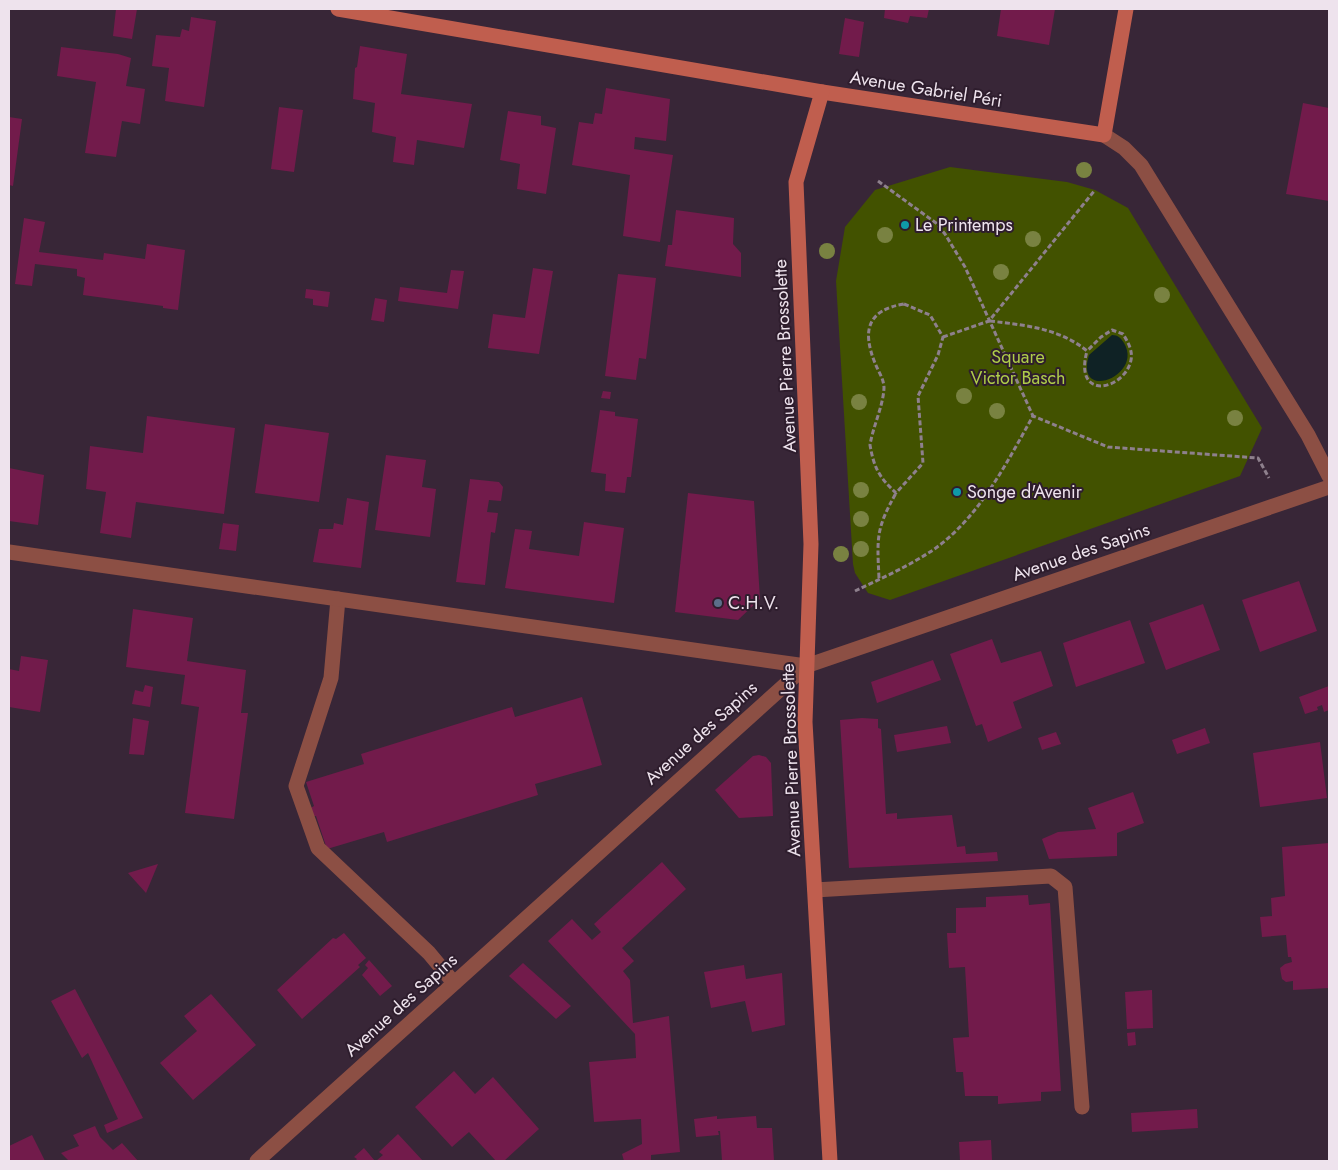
<svg xmlns="http://www.w3.org/2000/svg" width="1338" height="1170" viewBox="0 0 1338 1170" font-family="Jost,sans-serif">
  <style>
    .green { fill: #425200 }
    .water { fill: #0f2225 }
    .building { fill: #721b4b }
    .lines { fill: none; stroke-linecap: round; stroke-linejoin: round }
    .path { stroke: #8e808d; stroke-width: 3; stroke-dasharray: 5 2.5; stroke-linecap: butt }
    .lane { stroke: #8c4f44; stroke-width: 15 }
    .street { stroke: #8c4f44; stroke-width: 15 }
    .secondary { stroke: #c05e4e; stroke-width: 15 }
    .tree { fill: #798241 }
    .culture-dot { fill: #0f9aa8; stroke: #2e1d2d; stroke-width: 2 }
    .service-dot { fill: #5c6f8a; stroke: #2e1d2d; stroke-width: 2 }
    .labels { text-anchor: middle; stroke-width: 4; stroke-linejoin: round; paint-order: stroke }
    .street-label { font-size: 18px; fill: #eee3ed; stroke: #2e1d2d }
    .poi-label { font-size: 18px; fill: #eee3ed; stroke: #2e1d2d; text-anchor: start }
    .park-label { font-size: 18px; fill: #afcd4a; stroke: #2e1d2d }
  </style>
  <rect width="100%" height="100%" fill="#382637"/>
  <!-- green -->
  <path class="green" d="M950 167 1067 182 1095 190 1128 208 1262 428 1240 476 890 600 868 593 855 573 853 564 836 281 845 227 875 190Z"/>
  <!-- water -->
  <path class="water" d="M1112 335C1118 335 1121 338 1124 343 1144 376 1074 403 1089 355Z"/>
  <!-- building -->
  <g class="building">
    <path d="M116 9H137L132 39 113 36Z"/>
    <path d="M885 9H929L927 18 910 16 908 23 884 18Z"/>
    <path d="M1001 9H1055L1049 45 997 36Z"/>
    <path d="M191 17 216 21 204 107 165 101 169 68 152 66 156 35 180 37 182 29 189 31Z"/>
    <path d="M845 18 864 22 859 57 839 54Z"/>
    <path d="M360 46 407 54 401 94 472 104 464 148 417 140 414 165 393 162 396 137 372 132 375 103 353 99 355 68 357 67Z"/>
    <path d="M61 47 118 54 131 58 126 86 145 89 140 124 122 121 116 157 85 153 96 82 57 76Z"/>
    <path d="M606 88 670 99 666 141 635 137 634 149 673 155 660 242 623 236 630 175 572 165 579 122 593 124 595 113 602 114Z"/>
    <path d="M1303 103 1329 108V201L1286 194Z"/>
    <path d="M279 107 303 110 294 172 271 169Z"/>
    <path d="M508 111 541 116V125L556 128 546 194 517 189 520 164 500 160Z"/>
    <path d="M9 117 22 119 13 186 9 185Z"/>
    <path d="M676 210 734 218 733 244 741 253V277L665 266 668 245H672Z"/>
    <path d="M24 218 45 222 39 252 103 260 104 253 145 259 147 244 185 250 178 310 163 308V306L83 295 85 278 77 276V269L35 264 32 286 15 284Z"/>
    <path d="M533 268 553 271 539 354 488 348 493 314 525 318Z"/>
    <path d="M451 270 464 271 458 309 398 301 400 287 447 293Z"/>
    <path d="M618 274 656 278 646 359 639 358 636 380 605 376Z"/>
    <path d="M306 289 330 292 328 307 313 305V299L305 298Z"/>
    <path d="M375 298 387 300 384 322 371 320Z"/>
    <path d="M603 391 611 392 610 399 601 398Z"/>
    <path d="M600 410 615 412V416L638 419 631 477H627L625 493 605 491 606 474 591 472Z"/>
    <path d="M147 416 235 428 224 514 136 502 131 538 100 533 106 492 86 489 90 446 143 453Z"/>
    <path d="M265 424 329 433 319 502 255 493Z"/>
    <path d="M386 455 426 460 422 487 436 489 430 537 375 530Z"/>
    <path d="M9 468 44 475 38 525 9 521Z"/>
    <path d="M470 479 499 482 503 487 501 501 489 500 487 512 498 513 495 533 491 532 485 585 456 582Z"/>
    <path d="M688 493 754 501 760 599 738 620 675 612Z"/>
    <path d="M347 498 369 502 361 568 313 562 319 529H333L334 523 343 525Z"/>
    <path d="M584 522 624 528 614 603 505 588 515 529 532 531 529 549 579 556Z"/>
    <path d="M223 523 239 525 236 551 219 549Z"/>
    <path d="M1299 581 1317 631 1260 652 1242 600Z"/>
    <path d="M1203 604 1220 650 1166 670 1149 623Z"/>
    <path d="M133 609 193 618 187 661 246 670 241 713H248L234 819 185 813 199 707 181 704 185 675 126 667Z"/>
    <path d="M1130 620 1145 663 1076 687 1063 643Z"/>
    <path d="M992 639 1001 663 1041 651 1053 686 1013 702 1022 728 988 742 982 724 976 726 950 654Z"/>
    <path d="M21 656 48 660 40 712 9 707V669L19 671Z"/>
    <path d="M933 660 941 680 877 703 871 682Z"/>
    <path d="M145 685 153 687 150 707 132 704 135 690 143 692Z"/>
    <path d="M1329 686V710L1324 712 1322 705 1317 707 1318 710 1305 714 1299 697Z"/>
    <path d="M582 697 602 765 535 784 538 795 387 842 384 832 327 849 316 816H312L309 809 314 806 306 782 364 764 361 754 512 707 515 717Z"/>
    <path d="M133 718 149 721 144 755 129 754Z"/>
    <path d="M862 718 878 719V728L881 729 886 814 897 813V819L952 815 957 847 965 846 966 854 997 852 998 861 849 868 840 720Z"/>
    <path d="M947 726 951 743 897 752 894 735Z"/>
    <path d="M1205 728 1210 743 1177 754 1172 740Z"/>
    <path d="M1056 732 1061 744 1042 750 1038 738Z"/>
    <path d="M1320 742 1327 798 1260 807 1253 753Z"/>
    <path d="M759 755 766 757 771 763 773 816 739 818 715 790 753 756Z"/>
    <path d="M1133 792 1144 823 1117 833V856L1049 859 1042 839 1058 832 1096 829 1088 808Z"/>
    <path d="M1329 843V988L1293 990V981L1286 982 1282 979 1281 974 1280 968 1285 964 1292 962 1291 957H1288L1286 935 1262 937 1260 917 1272 916 1271 898 1285 896 1282 847Z"/>
    <path d="M662 862 686 889 622 948 634 961 623 971 630 980 633 1023 669 1016 680 1152 651 1155V1161H624L622 1154 642 1144 641 1119 594 1122 589 1062 636 1058 635 1034 548 941 572 919 592 940 601 932 594 924Z"/>
    <path d="M158 864 146 893 128 873Z"/>
    <path d="M1028 895 1029 905 1050 903 1061 1091 1041 1092V1101L998 1104V1096H965L963 1072H956L953 1038 969 1037 965 967 949 968 947 933H956V908L986 907V897Z"/>
    <path d="M344 933 366 958 358 965 360 967 302 1019 277 990 333 938 336 939Z"/>
    <path d="M369 960 392 986 380 996 362 975 368 968 365 965Z"/>
    <path d="M523 963 571 1006 556 1019 509 976Z"/>
    <path d="M744 965 746 979 782 973 785 1025 752 1032 745 1001 711 1008 704 972Z"/>
    <path d="M75 989 143 1118 107 1133 104 1125 118 1119 88 1053 82 1058 51 1001Z"/>
    <path d="M1152 990 1153 1028 1127 1029 1125 992Z"/>
    <path d="M211 994 256 1045 193 1100 160 1063 197 1031 184 1016Z"/>
    <path d="M1135 1032 1136 1045 1128 1046 1127 1033Z"/>
    <path d="M454 1071 475 1094 493 1077 539 1129 504 1161H496L469 1132 452 1147 415 1107Z"/>
    <path d="M1197 1109 1198 1128 1132 1132 1131 1113Z"/>
    <path d="M717 1116V1119L756 1116 757 1128H772L774 1161H722L720 1131H718L719 1135 696 1137 694 1119Z"/>
    <path d="M95 1126 100 1137 113 1150 122 1143 138 1161H69L61 1153 79 1146 73 1135Z"/>
    <path d="M398 1134 423 1161H376L383 1155 379 1152Z"/>
    <path d="M32 1135 45 1161H9V1146Z"/>
    <path d="M991 1140 992 1160 960 1161 959 1142Z"/>
    <path d="M364 1148 375 1161H355L357 1159 354 1157Z"/>
  </g>
  <g class="lines">
    <!-- path -->
    <g class="path">
      <path d="M878 181 936 223 945 234 965 267 1033 416"/>
      <path d="M904 304 930 315 943 337 938 355 918 396 923 463 896 493C879 477 874 468 870 445 873 426 883 407 884 388 884 379 878 371 875 363 862 331 867 310 904 304Z"/>
      <path d="M990 321C1024 325 1059 328 1087 351 1073 402 1125 390 1131 360 1133 351 1128 342 1123 334L1112 330 1101 337 1087 351"/>
      <path d="M943 337 989 321 1095 190"/>
      <path d="M879 578C877 537 876 529 896 493"/>
      <path d="M855 591C880 579 909 566 933 550 979 518 1006 464 1033 416L1108 447 1258 458 1269 478"/>
    </g>
    <!-- lane -->
    <g class="lane">
      <path d="M338 599 331 678 296 786 318 848 429 953 454 983"/>
      <path d="M815 890 1051 876 1065 887 1082 1107"/>
    </g>
    <!-- street -->
    <g class="street">
      <path d="M1104 135 1124 148 1141 165 1308 435 1329 476"/>
      <path d="M9 552 806 666"/>
      <path d="M257 1161 806 666 1329 487"/>
    </g>
    <!-- secondary -->
    <g class="secondary">
      <path d="M338 9 822 92 1104 135 1126 9"/>
      <path d="M822 92 796 182 811 544 805 722 830 1161"/>
    </g>
  </g>
  <!-- trees -->
  <g class="tree">
    <circle cx="1084" cy="170" r="8"/>
    <circle cx="885" cy="235" r="8"/>
    <circle cx="1033" cy="239" r="8"/>
    <circle cx="827" cy="251" r="8"/>
    <circle cx="1001" cy="272" r="8"/>
    <circle cx="1162" cy="295" r="8"/>
    <circle cx="964" cy="396" r="8"/>
    <circle cx="859" cy="402" r="8"/>
    <circle cx="997" cy="411" r="8"/>
    <circle cx="1235" cy="418" r="8"/>
    <circle cx="861" cy="490" r="8"/>
    <circle cx="861" cy="519" r="8"/>
    <circle cx="861" cy="549" r="8"/>
    <circle cx="841" cy="554" r="8"/>
  </g>
  <!-- markers -->
  <g class="culture-dot">
    <circle cx="905" cy="225" r="5"/>
    <circle cx="957" cy="492" r="5"/>
  </g>
  <circle class="service-dot" cx="718" cy="603" r="5"/>
  <g class="labels">
    <!-- street labels -->
    <g class="street-label">
      <text transform="translate(926 89) rotate(9)" y="6">Avenue Gabriel Péri</text>
      <text transform="translate(785 356) rotate(-93)" y="6">Avenue Pierre Brossolette</text>
      <text transform="translate(1081 552) rotate(-19)" y="6">Avenue des Sapins</text>
      <text transform="translate(701 733) rotate(-42)" y="6">Avenue des Sapins</text>
      <text transform="translate(791 760) rotate(-92)" y="6">Avenue Pierre Brossolette</text>
      <text transform="translate(401 1005) rotate(-42)" y="6">Avenue des Sapins</text>
    </g>
    <!-- poi labels -->
    <g class="poi-label">
      <text x="915" y="231">Le Printemps</text>
      <text x="967" y="498">Songe d'Avenir</text>
      <text x="728" y="609">C.H.V.</text>
    </g>
    <!-- park labels -->
    <g class="park-label">
      <text x="1018" y="363">Square<tspan x="1018" dy="21">Victor Basch</tspan></text>
    </g>
  </g>
  <!-- border -->
  <rect width="1338" height="1170" fill="none" stroke="#eee3ed" stroke-width="20"/>
</svg>
